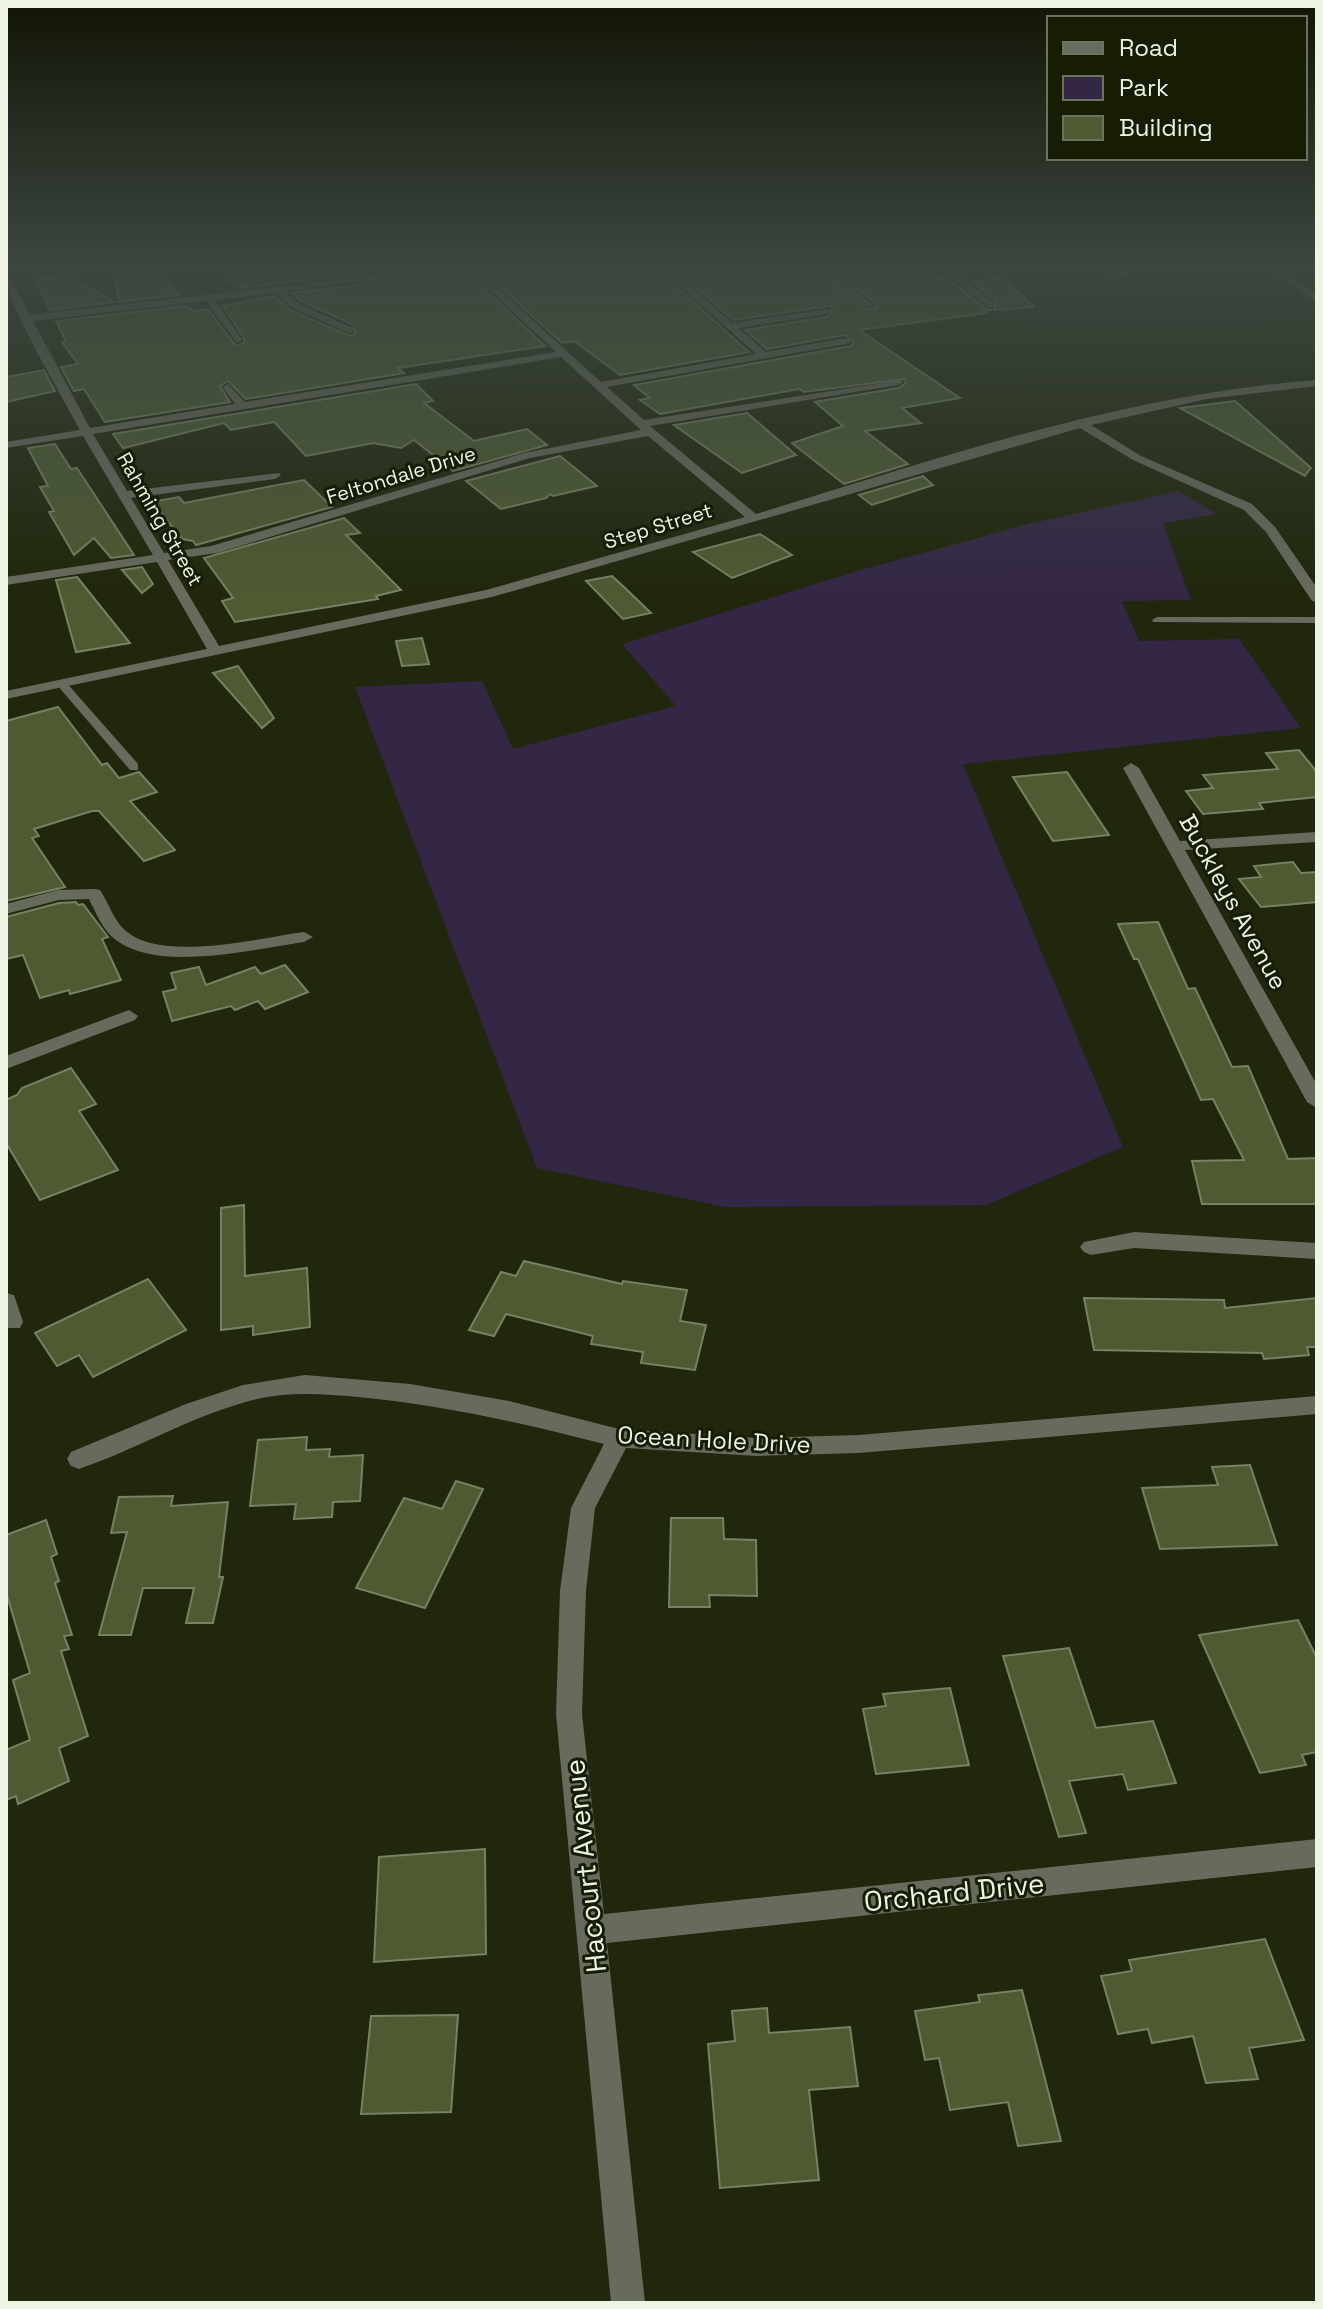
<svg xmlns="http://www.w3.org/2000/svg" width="1323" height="2309" viewBox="0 0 1323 2309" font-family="'Space Grotesk',sans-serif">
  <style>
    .green { fill: #342746 }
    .building { fill: #4e5a32; stroke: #778163; stroke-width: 2 }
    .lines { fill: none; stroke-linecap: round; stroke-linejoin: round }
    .lane { fill: #676b5e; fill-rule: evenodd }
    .street { fill: #676b5e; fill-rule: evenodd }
    .labels { text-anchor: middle; stroke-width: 6; stroke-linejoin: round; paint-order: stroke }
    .far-street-label { font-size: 20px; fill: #eef4e3; stroke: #161d04 }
    .street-label { font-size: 24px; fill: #eef4e3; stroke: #161d04 }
    .near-street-label { font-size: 28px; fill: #eef4e3; stroke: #161d04 }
  </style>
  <rect width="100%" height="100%" fill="#20270c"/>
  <!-- green -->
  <path class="green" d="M1179 491 1217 514 1163 523 1191 600 1122 601 1139 641 1239 639 1301 728 963 764 1123 1147 986 1205 725 1207 537 1168 355 687 482 681 513 749 676 706 622 644 854 572 1028 524Z"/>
  <!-- building -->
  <g class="building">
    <path d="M115 268H156L179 295 118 302Z"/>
    <path d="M218 268H281L286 274 357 268 364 274 237 288Z"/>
    <path d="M527 268H592L599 274 657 269 749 352 620 375 574 341 562 343 485 273Z"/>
    <path d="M674 268H807L867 310 877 307 876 303 826 268H866L870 271 915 268 931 280 942 278 955 284 986 309 992 310 983 311 986 313 859 330 960 398 902 408 921 423 865 431 908 464 844 484 792 443 843 426 815 402 898 388 906 383 905 379 804 392 799 389 660 414 640 400 650 398 634 385 851 346 854 342 845 335 767 349 745 330 827 317 833 308 830 306 733 320Z"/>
    <path d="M452 273 455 277 469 275 545 346 398 368 404 373 246 399 228 381 220 386 230 402 105 422 84 389 74 391 61 367 78 364 62 342 66 341 56 321 188 306 193 311 208 309 236 346 244 343V338L223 306 274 296 292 311 350 336 355 334 354 325 301 301 292 293Z"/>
    <path d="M68 275 114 302 50 310 36 280Z"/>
    <path d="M1004 278 1034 307 994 310 996 301 973 282Z"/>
    <path d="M44 370 55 391 6 402V377Z"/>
    <path d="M416 384 433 401 424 403 474 441 527 429 547 445 453 471 414 440 401 448 373 443 306 456 274 422 231 430 224 423 123 448 113 434Z"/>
    <path d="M1235 401 1311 468 1305 476 1180 408Z"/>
    <path d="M747 413 796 455 742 473 674 425Z"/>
    <path d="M55 444 71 469 77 468 134 555 111 558 94 538 74 555 49 512 54 511 40 487 48 486 28 448Z"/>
    <path d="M560 456 597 486 553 496 550 494 546 498 501 509 466 481Z"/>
    <path d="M923 476 933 485 872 505 859 495Z"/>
    <path d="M304 480 332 507 196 545 193 541 182 539 152 502 179 497 184 503Z"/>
    <path d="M344 518 360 533 346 535 401 590 376 596 378 599 235 622 222 601 233 598 204 558Z"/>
    <path d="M760 534 792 555 732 578 693 552Z"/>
    <path d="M142 567 153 584 142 593 122 570Z"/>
    <path d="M612 576 624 587 651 613 623 619 586 581Z"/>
    <path d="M77 577 130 643 76 652 56 580Z"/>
    <path d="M422 638 429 664 402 666 396 641Z"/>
    <path d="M238 666 274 718 262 728 213 673Z"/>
    <path d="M58 707 102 765 107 763 119 778 139 772 157 792 130 801 175 850 144 861 99 811H92L34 829 39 836 32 838 65 887 6 901V721Z"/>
    <path d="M1299 750 1317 772V797L1259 803 1263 809 1203 814 1186 791 1213 788 1203 775 1278 769 1266 753Z"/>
    <path d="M1067 772 1109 835 1053 841 1013 777Z"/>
    <path d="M1293 862 1301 873 1317 872V902L1261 907 1239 879 1261 877 1254 866Z"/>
    <path d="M76 902 78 905 83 904 108 937 102 939 121 980 70 994 69 990 40 998 23 955 6 959V917L59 903Z"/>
    <path d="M1158 922 1188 989 1195 988 1232 1067 1248 1066 1288 1159 1317 1158V1204H1202L1192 1161 1244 1160 1213 1099 1201 1100 1138 959H1134L1118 924Z"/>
    <path d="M285 965 308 992 265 1009 258 1001 235 1010 231 1006 172 1021 163 992 176 989 171 973 199 967 206 985 255 967 261 974Z"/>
    <path d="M71 1068 96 1104 79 1111 118 1170 40 1200 6 1143V1100L17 1095 22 1088Z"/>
    <path d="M244 1205 245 1276 307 1268 310 1327 253 1335V1326L221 1330V1208Z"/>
    <path d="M524 1261 622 1284 623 1281 687 1290 680 1321 706 1325 695 1370 641 1363 643 1352 591 1344 593 1336 506 1314 494 1336 469 1330 501 1272 516 1276Z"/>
    <path d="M148 1279 186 1330 93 1377 79 1355 57 1366 35 1333Z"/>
    <path d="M1084 1298 1224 1300 1225 1308 1317 1298V1347H1307L1309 1355 1264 1359 1262 1353 1094 1350Z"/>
    <path d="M307 1437 306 1450 330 1449 329 1457 363 1455 360 1501 333 1502 332 1517 294 1519 296 1504 250 1506 258 1440Z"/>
    <path d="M1250 1465 1277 1545 1160 1549 1142 1488 1218 1485 1212 1467Z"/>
    <path d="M456 1481 483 1489 425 1608 356 1588 404 1498 442 1509Z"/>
    <path d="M173 1496 171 1506 228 1502 219 1577H223L213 1623H186L194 1588H143L131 1635H99L127 1532 111 1533 119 1497Z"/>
    <path d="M671 1518H723L724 1539 756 1540 757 1596 709 1595 710 1607H669Z"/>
    <path d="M46 1520 57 1554 51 1557 59 1581 55 1583 72 1635 64 1636 69 1649 61 1651 88 1736 59 1748 69 1781 18 1804 16 1796 6 1800V1750L30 1740 13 1680 30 1673 6 1592V1535Z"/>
    <path d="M1298 1620 1317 1658V1752L1302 1755 1306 1765 1260 1773 1199 1635Z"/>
    <path d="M1069 1648 1096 1728 1153 1721 1176 1783 1128 1790 1123 1774 1069 1781 1086 1833 1059 1837 1003 1656Z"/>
    <path d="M950 1688 969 1765 876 1774 863 1709 886 1706 883 1694Z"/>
    <path d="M485 1849 486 1954 374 1962 379 1857Z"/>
    <path d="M1265 1939 1304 2040 1249 2048 1258 2079 1206 2083 1193 2036 1152 2043 1148 2029 1118 2034 1101 1976 1132 1971 1129 1960Z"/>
    <path d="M1022 1990 1061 2141 1018 2146 1008 2102 950 2110 939 2058 925 2060 915 2011 980 2002 978 1995Z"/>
    <path d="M767 2008 769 2033 850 2027 858 2086 809 2090 819 2180 720 2188 708 2044 735 2041 732 2011Z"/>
    <path d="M458 2015 451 2112 361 2114 371 2016Z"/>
  </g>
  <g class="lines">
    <!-- lane -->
    <g class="lane">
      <path d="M1157 617H1317V623L1153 622 1152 620Z"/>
      <path d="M61 680 65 681 138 764V770H130L57 685 55 683Z"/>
    </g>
    <!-- street -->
    <g class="street">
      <path d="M439 268H475L601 382 756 354 660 268H670L732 323 830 309 827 314 738 328 766 352 846 338 851 341 850 343 607 387 644 420 902 380 903 382 898 385 650 426 756 514C939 458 1125 394 1317 380V386L1207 399 1091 425 1141 456 1252 504 1275 527 1317 588V602L1312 601 1266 532 1244 510 1133 460 1080 428 492 597 6 699V691L207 649 157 562 6 585V577L153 555 83 436 6 448V442L80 430C64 399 6 303 6 277L11 280 30 315ZM466 268 556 352 245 402 228 384 223 387 235 404 90 428 33 321 206 301 237 343 242 340 215 300 275 293 293 308 349 333 353 332V328L299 304 285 291ZM561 357 641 430 524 453 211 546 164 553 131 498 275 479 281 475 279 473 127 491 93 434ZM648 436 745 517 486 590 219 646 168 560 217 553 530 458Z"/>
      <path d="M810 268H821L874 305 866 307Z"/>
      <path d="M941 268H951L994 303V307H988Z"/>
      <path d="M1134 268H1150L1108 280 1103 277Z"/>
      <path d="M1266 268H1277L1317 295V302Z"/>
      <path d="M1131 763 1139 768 1180 841 1317 832V842L1185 850 1317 1085V1108L1307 1102 1123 768Z"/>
      <path d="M94 889 100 890C109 903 114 922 127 932 164 962 260 938 304 932L313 937 304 942C253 949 160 973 116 940 103 931 96 913 89 899L59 900 6 914V904L58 890Z"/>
      <path d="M129 1010 138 1016 135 1020 6 1069V1056Z"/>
      <path d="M1134 1232 1317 1243V1259L1134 1248 1091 1255 1084 1252 1080 1247 1084 1242Z"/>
      <path d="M6 1293 14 1295 23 1322 20 1328H6Z"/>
      <path d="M305 1375 410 1384 509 1401 619 1429 757 1438 859 1435 1317 1396V1414L859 1453 757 1456 626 1448 595 1508 586 1591 582 1714 604 1914 1317 1839V1867L607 1943 645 2303H611L556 1714 560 1591 571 1508 604 1444C523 1423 442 1405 358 1397 322 1394 285 1391 249 1401 190 1417 137 1449 79 1469L71 1466 67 1459 71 1452 186 1404 243 1385Z"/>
    </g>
  </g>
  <!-- sky -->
  <linearGradient id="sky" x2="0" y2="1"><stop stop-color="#121507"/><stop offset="0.45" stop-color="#3c4740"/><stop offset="1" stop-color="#3c4740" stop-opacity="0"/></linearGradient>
  <rect width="1323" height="591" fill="url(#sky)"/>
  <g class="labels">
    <!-- far-street labels -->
    <g class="far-street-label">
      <text transform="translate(401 475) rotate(-17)" y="7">Feltondale Drive</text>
      <text transform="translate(160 519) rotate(60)" y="7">Rahming Street</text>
      <text transform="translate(658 526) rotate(-17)" y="7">Step Street</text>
    </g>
    <!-- street labels -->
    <g class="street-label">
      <text transform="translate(1233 902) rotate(61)" y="8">Buckleys Avenue</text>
      <text transform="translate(714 1440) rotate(3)" y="8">Ocean Hole Drive</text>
    </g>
    <!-- near-street labels -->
    <g class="near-street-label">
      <text transform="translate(585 1866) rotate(-96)" y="10">Hacourt Avenue</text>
      <text transform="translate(954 1892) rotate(-6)" y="10">Orchard Drive</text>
    </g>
  </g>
  <!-- border -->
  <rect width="1323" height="2309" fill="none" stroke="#eef4e3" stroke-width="16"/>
  <!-- legend -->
  <rect x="1047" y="16" width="260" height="144" fill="#161d04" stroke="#6c735d" stroke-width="2"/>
  <rect x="1063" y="42" width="40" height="12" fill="#676b5e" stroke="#6c735d" stroke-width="2"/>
  <text x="1119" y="56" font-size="24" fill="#eef4e3">Road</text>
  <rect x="1063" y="76" width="40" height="24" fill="#342746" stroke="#6c735d" stroke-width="2"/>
  <text x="1119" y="96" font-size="24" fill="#eef4e3">Park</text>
  <rect x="1063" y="116" width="40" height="24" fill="#4e5a32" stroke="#6c735d" stroke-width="2"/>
  <text x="1119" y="136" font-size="24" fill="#eef4e3">Building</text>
</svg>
